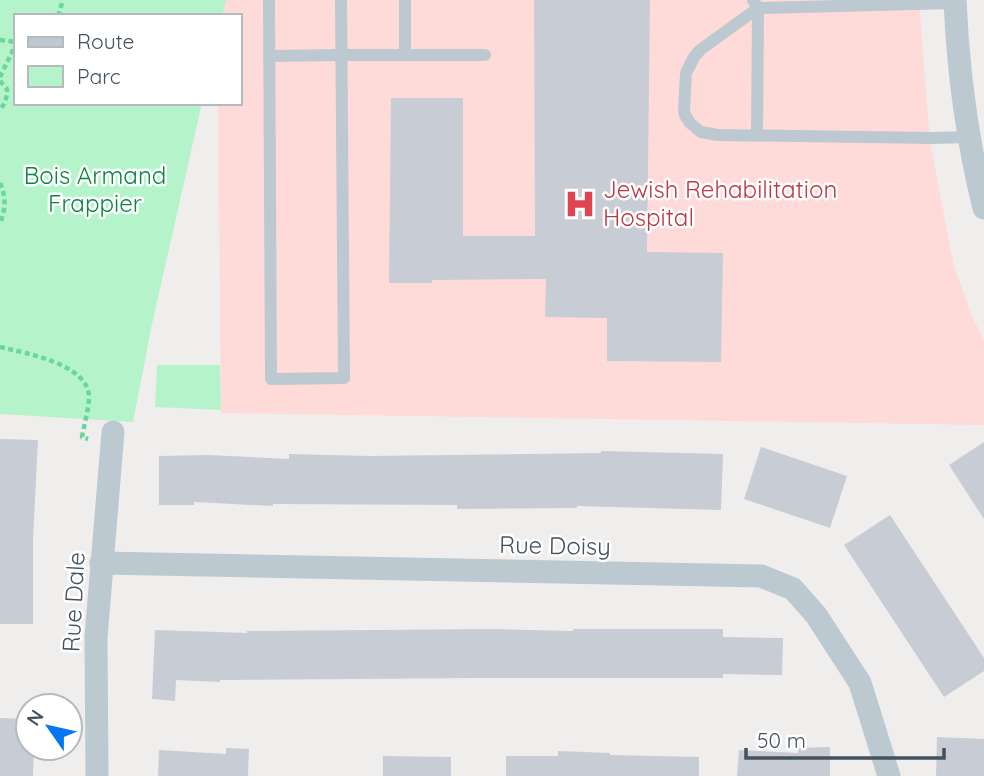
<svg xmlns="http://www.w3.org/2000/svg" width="984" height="776" viewBox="0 0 984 776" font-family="Quicksand,sans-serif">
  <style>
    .medical { fill: #fedbd9 }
    .green { fill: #b5f4cb }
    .building { fill: #c8ccd4 }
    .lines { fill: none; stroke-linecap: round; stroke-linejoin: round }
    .path { stroke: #69d69b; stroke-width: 4.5; stroke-dasharray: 5 3.5; stroke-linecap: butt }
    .service { stroke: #bcc9d1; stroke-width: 12 }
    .minor { stroke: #bcc9d1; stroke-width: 23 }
    .labels { text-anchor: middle; stroke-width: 5; stroke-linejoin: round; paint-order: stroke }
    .park-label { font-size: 24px; fill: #0c8644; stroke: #fff }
    .health-label { font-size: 24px; fill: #be3a42; stroke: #fff; text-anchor: start }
    .street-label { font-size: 24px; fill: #43525d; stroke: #fff }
  </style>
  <rect width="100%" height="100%" fill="#f0eded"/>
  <!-- medical -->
  <path class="medical" d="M217 0H919L930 142 954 266 972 316 984 340V425L221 413 218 103H240V16H217Z"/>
  <!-- green -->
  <g class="green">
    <path d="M0 0H226L222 16H16V103H202L152 324 133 422 0 414Z"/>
    <path d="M157 365H220L221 410 155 407Z"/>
  </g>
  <!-- building -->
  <g class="building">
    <path d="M534 0H650L647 252 723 253 721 362 607 361V318L545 317 546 279 432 280V283H389L391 98H463V236H535Z"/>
    <path d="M0 439 38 440 33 539V624H0Z"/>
    <path d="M984 442V519L949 465Z"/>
    <path d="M761 447 847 476 830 528 744 499Z"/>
    <path d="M601 451 723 454 721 510 577 506V508L457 509V505L273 504V506L194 502V505H159V456L208 455 289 459V454L370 456 601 453Z"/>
    <path d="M890 515 984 658V671L944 697 844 545Z"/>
    <path d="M492 629 573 631V629H723V637L783 638 782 675 723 674V678H478L220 680V682L176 680 175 701 152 699 155 630 247 633V631Z"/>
    <path d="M0 718 28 719V748H34L33 776H0Z"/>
    <path d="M937 737 984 739V776H936Z"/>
    <path d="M830 747V776H737L739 750 798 753V748Z"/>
    <path d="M226 748 249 749 248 776H158L159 750 226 754Z"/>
    <path d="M558 751 610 753V755L699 757V776H506V756H558Z"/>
    <path d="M383 756 451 757V776H383Z"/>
  </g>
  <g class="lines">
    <!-- path -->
    <g class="path">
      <path d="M58 16 63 0"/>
      <path d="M0 40 16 42"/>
      <path d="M0 77 16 44"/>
      <path d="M0 81 7 89C7 96 6 103 0 109"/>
      <path d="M0 183C6 196 6 209 0 223"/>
      <path d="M0 347C25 353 91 364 89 399 88 412 84 425 82 437L88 439"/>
    </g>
    <!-- service -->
    <g class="service">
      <path d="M269 0 271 379 344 378 341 0"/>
      <path d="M753 0 758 8 757 135"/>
      <path d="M955 3 758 8 700 50 694 57 686 73 684 109 685 115 690 123 696 128 701 132 718 135 932 138 969 137"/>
      <path d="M405 55V0"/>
      <path d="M269 56 341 55H485"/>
    </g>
    <!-- minor -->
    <g class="minor">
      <path d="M955 0C958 70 967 140 984 208"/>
      <path d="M101 563 761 576 793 589 816 615 860 683 889 776"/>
      <path d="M97 776 96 637 113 432"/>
    </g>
  </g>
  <!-- icons -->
  <defs>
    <symbol id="hospital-bare" viewBox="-9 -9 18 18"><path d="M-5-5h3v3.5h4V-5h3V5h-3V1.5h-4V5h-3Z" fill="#e0444e" stroke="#fff" stroke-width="2.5" paint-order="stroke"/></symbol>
  </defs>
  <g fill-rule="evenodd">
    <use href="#hospital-bare" x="558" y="182" width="44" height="44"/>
  </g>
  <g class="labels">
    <!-- park labels -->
    <g class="park-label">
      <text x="95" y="184">Bois Armand<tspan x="95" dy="28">Frappier</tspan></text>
    </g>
    <!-- health labels -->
    <g class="health-label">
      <text x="603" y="198">Jewish Rehabilitation<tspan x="603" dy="28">Hospital</tspan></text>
    </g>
    <!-- street labels -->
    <g class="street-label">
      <text transform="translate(555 546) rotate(1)" y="8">Rue Doisy</text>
      <text transform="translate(74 602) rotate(-87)" y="8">Rue Dale</text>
    </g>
  </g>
  <!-- legend -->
  <rect x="14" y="14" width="228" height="91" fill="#ffffff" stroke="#b4babe" stroke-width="2"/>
  <rect x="28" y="37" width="35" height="10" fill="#bcc9d1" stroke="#b4babe" stroke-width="2"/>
  <text x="77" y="49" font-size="21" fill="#43525d">Route</text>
  <rect x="28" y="66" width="35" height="21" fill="#b5f4cb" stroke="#b4babe" stroke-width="2"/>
  <text x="77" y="84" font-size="21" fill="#43525d">Parc</text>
  <!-- north arrow -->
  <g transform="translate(49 727) rotate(304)"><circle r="33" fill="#ffffff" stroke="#b4babe" stroke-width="2"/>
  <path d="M0-5L12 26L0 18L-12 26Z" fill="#0477f3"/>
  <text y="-10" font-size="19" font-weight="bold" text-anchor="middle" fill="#43525d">N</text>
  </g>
  <!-- scale -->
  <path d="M746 748v10h198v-10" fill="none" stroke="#43525d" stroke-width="3.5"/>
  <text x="757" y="748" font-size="21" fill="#43525d" stroke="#ffffff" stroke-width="5" paint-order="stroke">50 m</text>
</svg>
